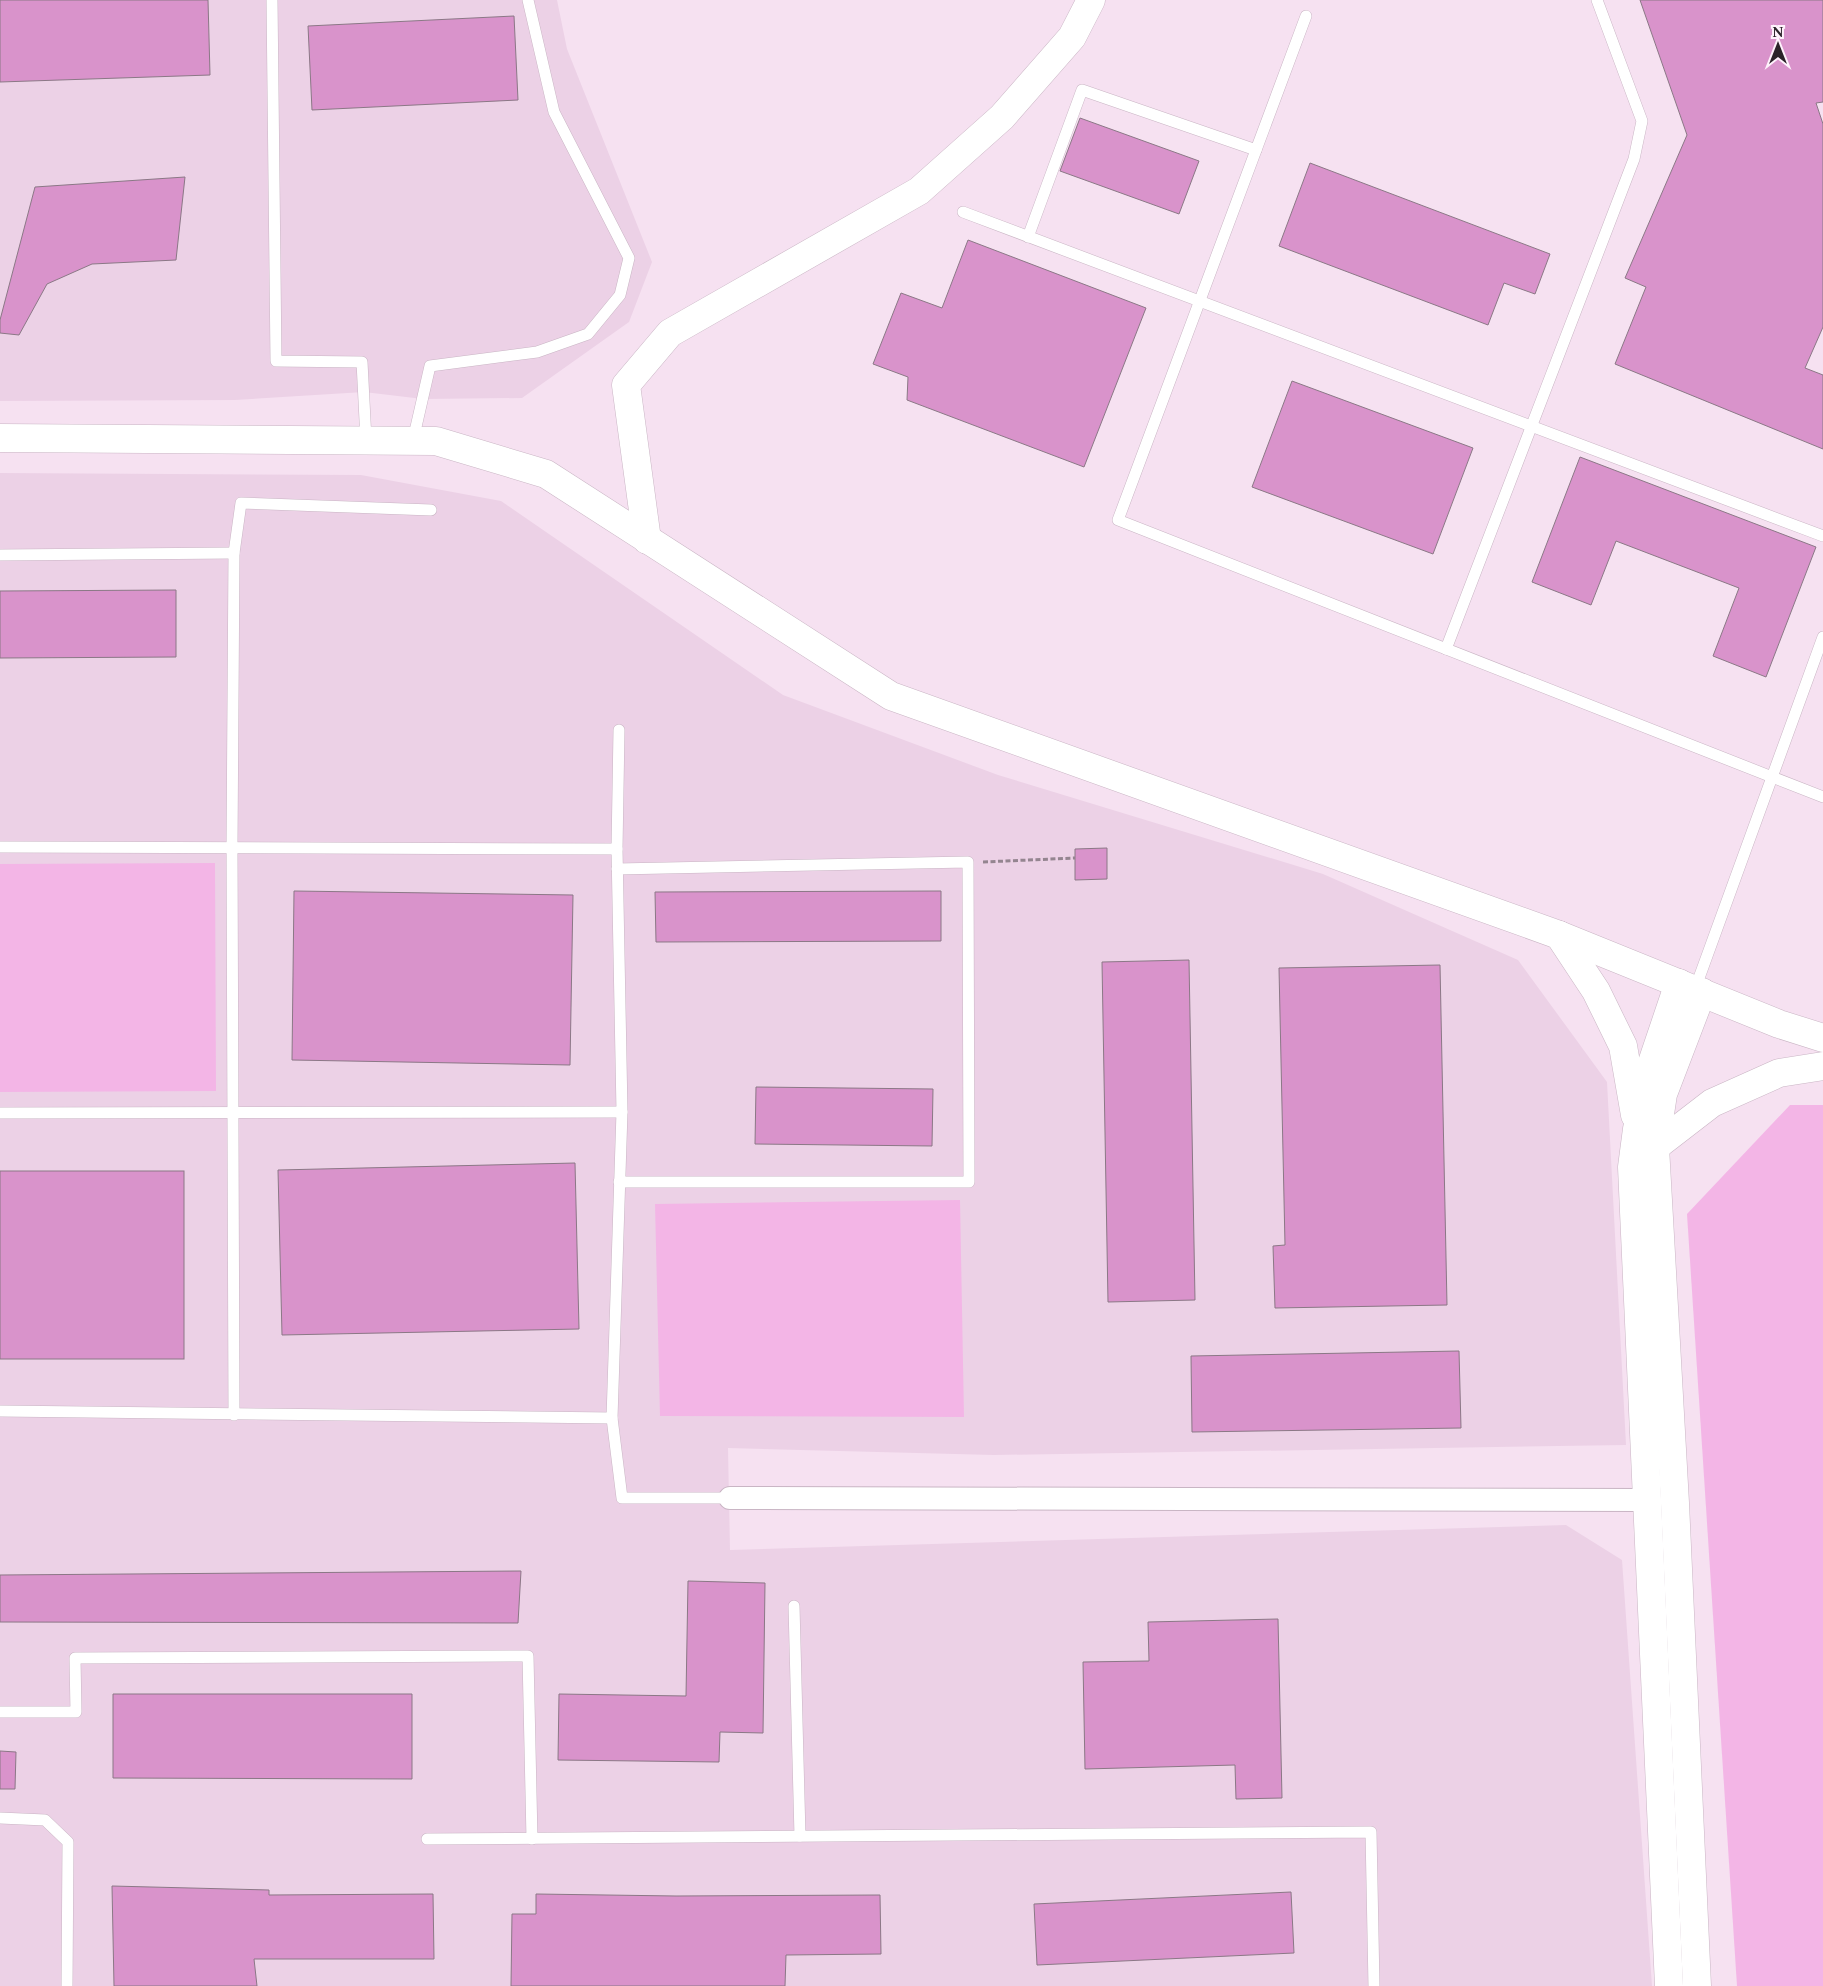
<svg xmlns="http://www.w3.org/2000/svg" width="1823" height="1986" viewBox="0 0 1823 1986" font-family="Spectral,serif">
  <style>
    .built { fill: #ecd1e6 }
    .green { fill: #f3b5e6 }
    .building { fill: #d993cb; stroke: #8b7886 }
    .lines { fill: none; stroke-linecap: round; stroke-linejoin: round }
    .service-casing { stroke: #c9b5c4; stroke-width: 12 }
    .minor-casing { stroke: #c9b5c4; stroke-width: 24 }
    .tertiary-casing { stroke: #c9b5c4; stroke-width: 29 }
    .path { stroke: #948590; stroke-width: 3; stroke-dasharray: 5 2.5; stroke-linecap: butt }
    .service { stroke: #fff; stroke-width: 11 }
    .minor { stroke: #fff; stroke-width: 22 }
    .tertiary { stroke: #fff; stroke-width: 28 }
  </style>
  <rect width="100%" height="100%" fill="#f6e1f1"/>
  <!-- built -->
  <g class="built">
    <path d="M0 0H557L567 49 652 262 629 322 522 398 423 399 364 392 235 400 0 401Z"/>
    <path d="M0 473 361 475 501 501 783 695 998 775 1323 874 1518 960 1607 1082 1626 1445 994 1455 728 1448 730 1550 1566 1525 1622 1560 1652 1986H0Z"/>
  </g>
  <!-- green -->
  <g class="green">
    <path d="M215 863 216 1091 0 1092V864Z"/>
    <path d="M1790 1105H1823V1986H1737L1687 1214Z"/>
    <path d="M960 1200 964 1417 660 1416 655 1204Z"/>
  </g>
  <!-- building -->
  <g class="building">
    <path d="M0 0H208L210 75 0 82Z"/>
    <path d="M1640 0H1823V102L1816 103 1823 124V327L1805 368 1823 375V449L1615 364 1646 287 1625 278 1687 135Z"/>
    <path d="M514 16 518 100 312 110 308 26Z"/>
    <path d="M1080 118 1199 161 1179 214 1060 171Z"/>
    <path d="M1310 163 1550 254 1535 294 1504 283 1488 325 1279 246Z"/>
    <path d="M185 177 176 260 92 264 47 284 19 335 0 333V320L35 187Z"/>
    <path d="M968 240 1146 308 1084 467 907 400 908 377 873 364 901 293 942 308Z"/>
    <path d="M1292 381 1473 448 1433 554 1252 487Z"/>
    <path d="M1580 457 1816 547 1766 677 1713 656 1739 588 1616 541 1591 605 1532 582Z"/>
    <path d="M176 590V657L0 658V591Z"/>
    <path d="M1107 848V879L1075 880V849Z"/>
    <path d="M294 891 573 895 570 1065 292 1060Z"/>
    <path d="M941 891V941L656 942 655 892Z"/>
    <path d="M1189 960 1195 1300 1108 1302 1102 962Z"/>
    <path d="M1440 965 1447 1305 1275 1308 1273 1246 1285 1245 1279 968Z"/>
    <path d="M756 1087 933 1089 932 1146 755 1144Z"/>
    <path d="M575 1163 579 1329 282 1335 278 1170Z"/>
    <rect x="0" y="1171" width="184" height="188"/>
    <path d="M1459 1351 1461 1428 1192 1432 1191 1356Z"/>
    <path d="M521 1571 518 1623 0 1622V1575Z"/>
    <path d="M688 1581 765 1583 763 1733 720 1732 719 1762 558 1760 559 1694 686 1696Z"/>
    <path d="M1278 1619 1282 1798 1236 1799 1235 1765 1085 1769 1083 1662 1149 1661 1148 1622Z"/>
    <path d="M113 1694H412V1779L113 1778Z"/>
    <path d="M0 1751 16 1752 15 1789H0Z"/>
    <path d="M112 1886 269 1890V1895L433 1894 434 1959H254L257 1986H114Z"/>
    <path d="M1291 1892 1294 1953 1037 1965 1034 1904Z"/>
    <path d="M536 1894 676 1896 880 1895 881 1954 786 1955 785 1986H511L512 1914H536Z"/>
  </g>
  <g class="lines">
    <defs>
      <g id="service">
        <path d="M272 0 276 361 362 362 366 440"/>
        <path d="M1306 16 1118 520 1823 797"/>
        <path d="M963 212 1823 536"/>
        <path d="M1028 237 1082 90 1256 150"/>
        <path d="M413 440 430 366 537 352 588 334 620 295 629 258 554 112 528 0"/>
        <path d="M0 555 234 553"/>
        <path d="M1446 649 1634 159 1642 121 1597 0"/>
        <path d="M619 730 617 849 622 1112 612 1418 622 1498H730"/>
        <path d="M0 847 617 849"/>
        <path d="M617 869 968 862 969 1182H619"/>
        <path d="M1695 989 1823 637"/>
        <path d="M0 1113 622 1112"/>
        <path d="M0 1411 612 1418"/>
        <path d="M234 1415 232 846 234 553 241 503 431 510"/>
        <path d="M794 1606 800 1836"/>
        <path d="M0 1712H76L75 1658 528 1656 532 1839"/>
        <path d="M0 1818 45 1820 68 1842 67 1986"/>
        <path d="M427 1839 1371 1832 1374 1986"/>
      </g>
      <path id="minor" d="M730 1498 1647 1500"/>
      <g id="tertiary">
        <path d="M0 438 436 441 546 474 891 696 1559 935 1779 1024 1823 1038"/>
        <path d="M647 540 626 385 670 333 919 191 1002 117 1072 37 1091 0"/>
        <path d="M1559 935 1596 991 1623 1046 1635 1115"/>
        <path d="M1655 1147 1712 1103 1779 1073 1823 1066"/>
        <path d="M1669 1986 1632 1167 1637 1129 1652 1063 1679 983"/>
        <path d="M1697 1986 1675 1503 1655 1147 1663 1094 1702 992"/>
      </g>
    </defs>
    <!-- service casing -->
    <use href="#service" class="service-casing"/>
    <!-- minor casing -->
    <use href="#minor" class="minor-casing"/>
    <!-- tertiary casing -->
    <use href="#tertiary" class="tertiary-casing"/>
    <!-- path -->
    <path class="path" d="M983 862 1075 858"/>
    <!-- service -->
    <use href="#service" class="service"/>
    <!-- minor -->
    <use href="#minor" class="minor"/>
    <!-- tertiary -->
    <use href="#tertiary" class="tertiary"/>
  </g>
  <!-- north arrow -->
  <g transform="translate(1778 45)" stroke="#fef1fb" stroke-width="4" paint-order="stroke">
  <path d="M0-4L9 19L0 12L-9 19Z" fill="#2b2329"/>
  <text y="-8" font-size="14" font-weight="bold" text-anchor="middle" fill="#2b2329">N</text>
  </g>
</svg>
